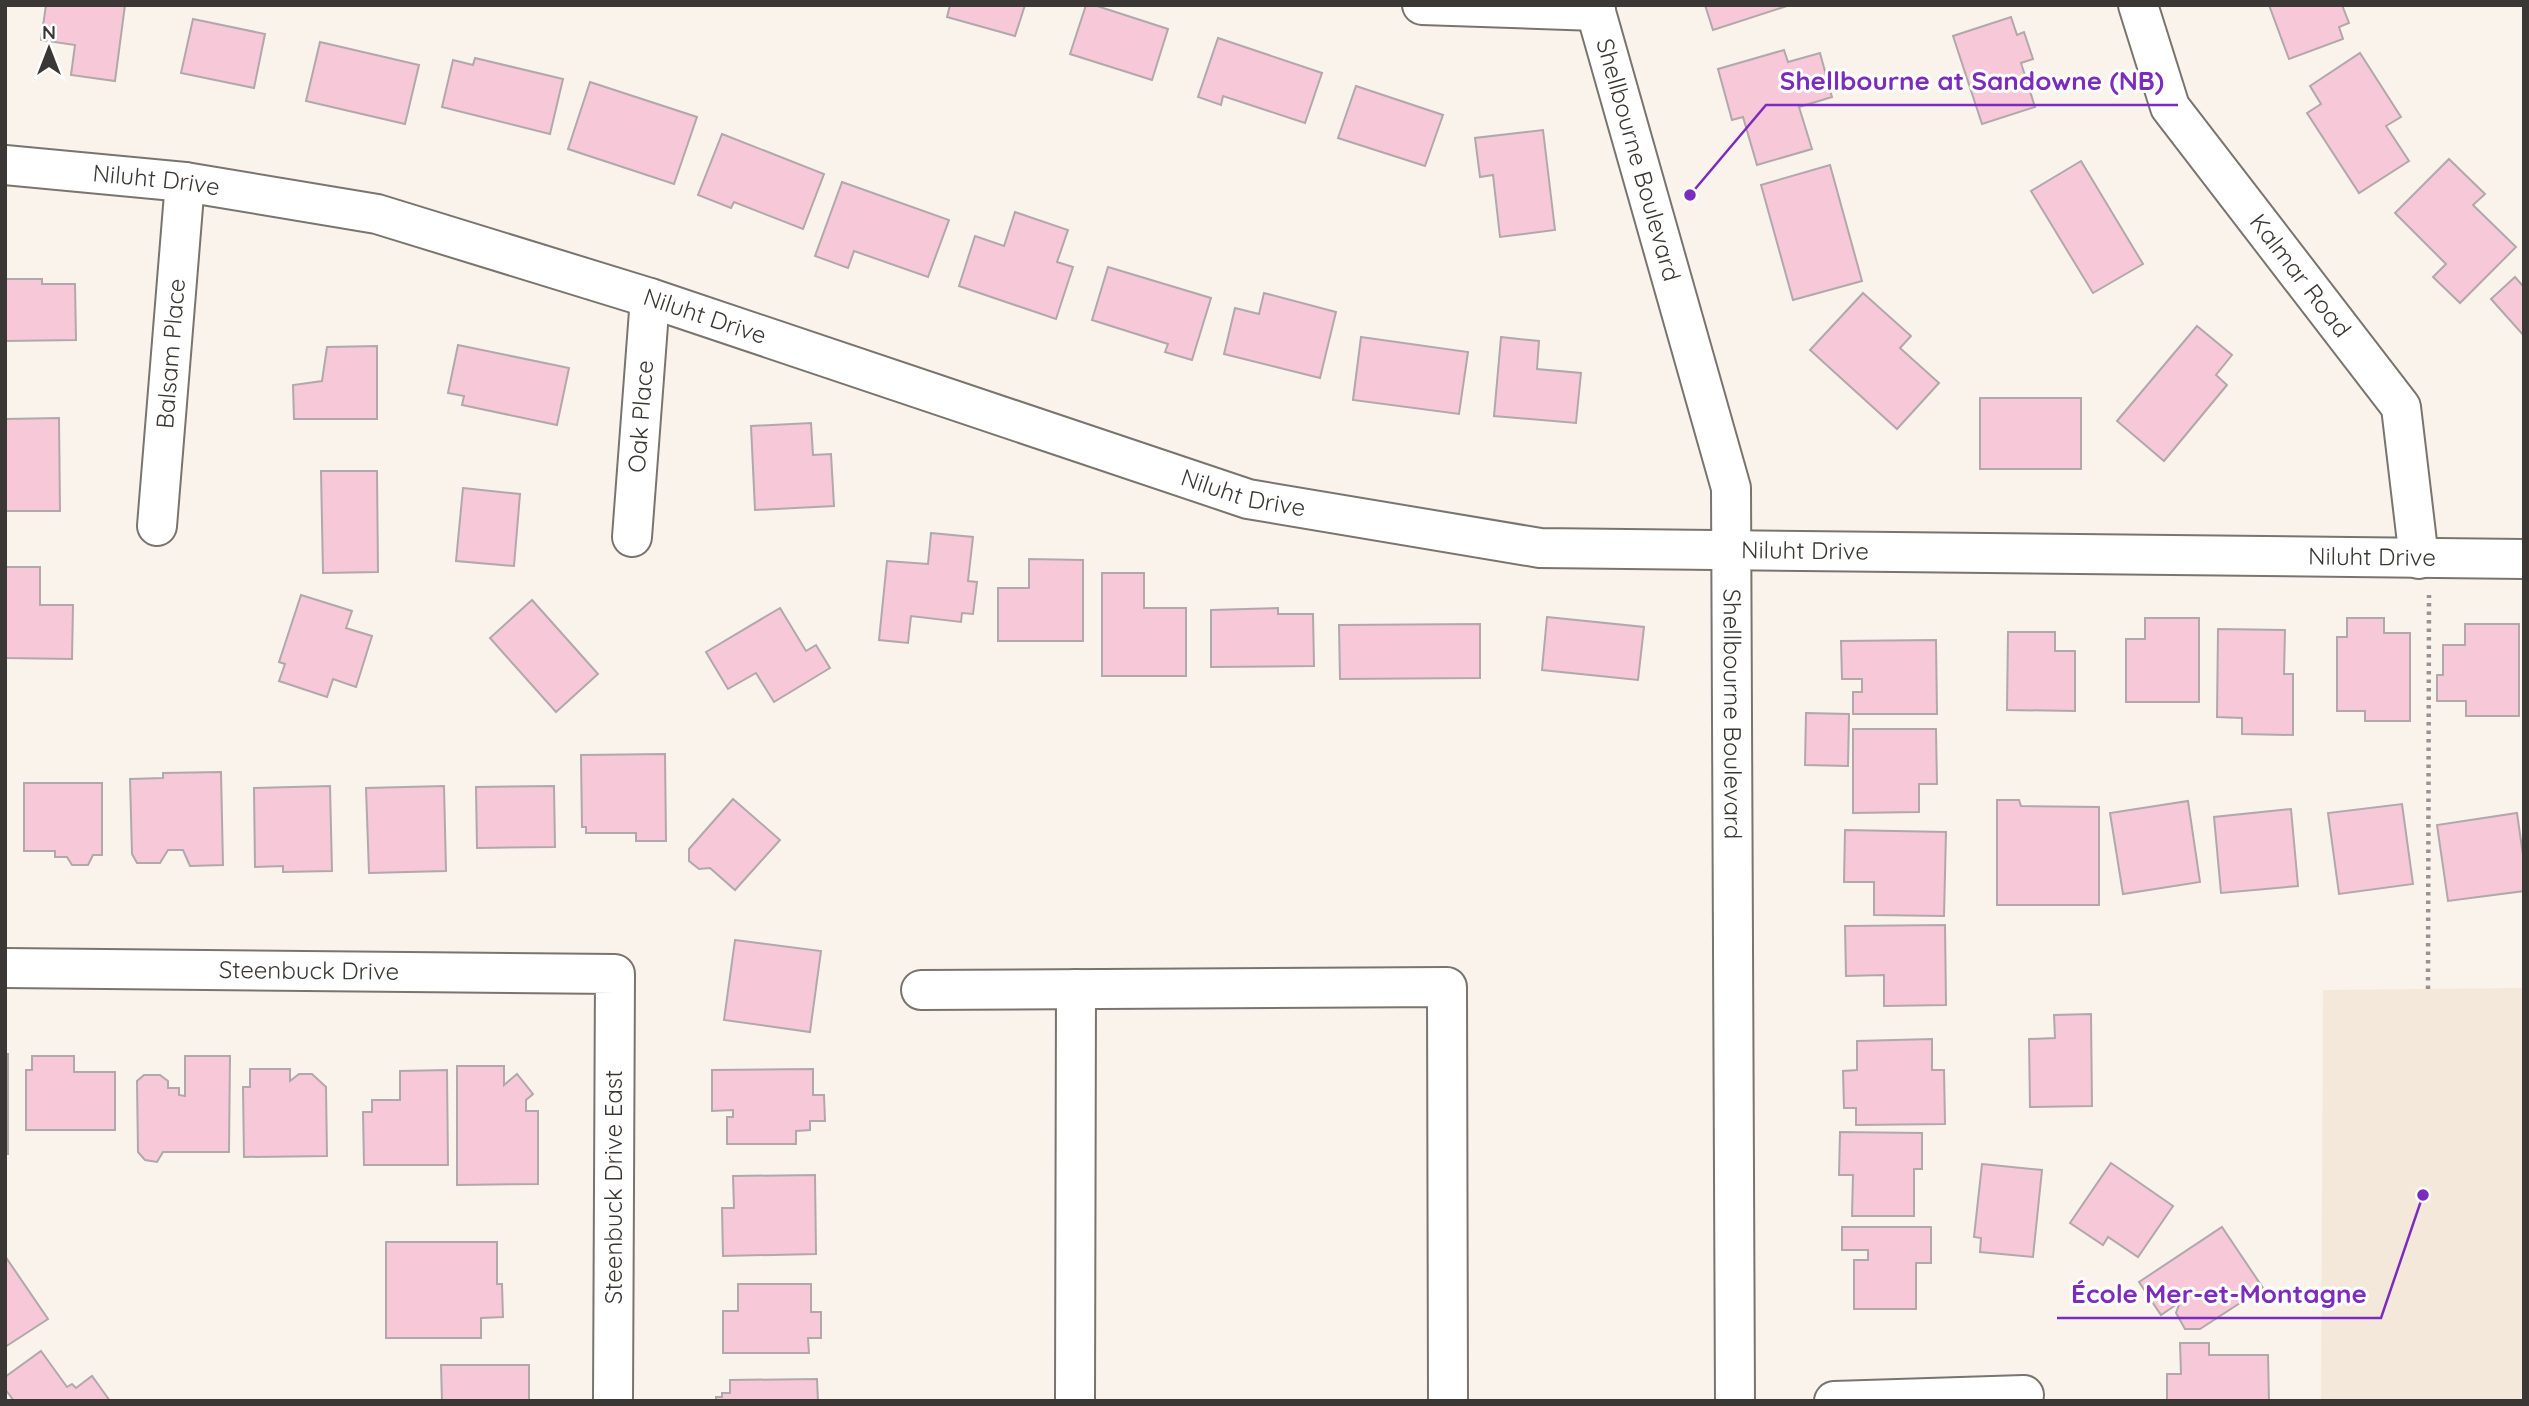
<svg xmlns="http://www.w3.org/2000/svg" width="2529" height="1406" viewBox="0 0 2529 1406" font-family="Quicksand,sans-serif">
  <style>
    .built { fill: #f4e8db }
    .building { fill: #f7c8d8; stroke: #b1a8ab; stroke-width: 2 }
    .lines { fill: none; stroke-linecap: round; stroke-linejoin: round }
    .minor-casing { stroke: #79746d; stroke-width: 42 }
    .path { stroke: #98938e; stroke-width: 4.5; stroke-dasharray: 3.5 5; stroke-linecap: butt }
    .minor { stroke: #fff; stroke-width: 38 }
    .labels { text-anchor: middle; stroke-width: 6; stroke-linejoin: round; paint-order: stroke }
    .street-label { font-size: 24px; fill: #3a3734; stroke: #fff }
    .leader { fill: none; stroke: #7b2cbf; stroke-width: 2.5 }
    .callout-dot { fill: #7b2cbf; stroke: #fff; stroke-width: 2.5 }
    .callout-label { font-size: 26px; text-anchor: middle; font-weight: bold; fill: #7b2cbf; stroke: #fff; stroke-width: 6; stroke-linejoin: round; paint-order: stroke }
  </style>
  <rect width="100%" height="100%" fill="#f9f3ec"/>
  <!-- built -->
  <path class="built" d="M2524 988V1401H2321L2323 990Z"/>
  <!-- building -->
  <g class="building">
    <path d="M46 5H125L115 81 71 75 75 45 41 40Z"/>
    <path d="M950 5H1025L1015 36 947 17Z"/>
    <path d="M1086 5H1094L1168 29 1152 80 1070 54Z"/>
    <path d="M1705 5H1790L1713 30Z"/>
    <path d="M2269 5H2342L2349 23 2339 27 2343 39 2289 59Z"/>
    <path d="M2011 17 2017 35 2024 32 2033 59 2021 63 2035 107 1982 124 1953 36Z"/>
    <path d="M193 19 265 34 254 88 181 73Z"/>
    <path d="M1218 38 1322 73 1305 123 1223 96 1221 105 1198 97Z"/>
    <path d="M320 42 419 65 405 124 306 101Z"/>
    <path d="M1784 50 1788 62 1820 53 1832 97 1799 107 1812 149 1757 165 1743 117 1732 120 1718 69Z"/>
    <path d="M2360 53 2401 117 2386 126 2409 161 2359 193 2307 113 2321 104 2310 86Z"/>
    <path d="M475 58 563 79 550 134 442 107 453 60 473 65Z"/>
    <path d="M590 82 697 117 674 184 568 149Z"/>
    <path d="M1356 86 1443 115 1425 166 1338 138Z"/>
    <path d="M1543 130 1555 230 1500 237 1493 175 1480 177 1475 138Z"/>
    <path d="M722 134 824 174 803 229 734 202 731 208 698 195Z"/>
    <path d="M2449 159 2485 194 2473 205 2516 247 2460 303 2433 277 2446 264 2395 213Z"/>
    <path d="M2081 161 2143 264 2093 293 2031 191Z"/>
    <path d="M1830 165 1862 281 1793 300 1761 185Z"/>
    <path d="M842 182 949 220 928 277 854 251 848 268 815 256Z"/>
    <path d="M1015 212 1068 230 1057 262 1073 267 1056 319 959 286 975 236 1004 246Z"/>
    <path d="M1108 267 1211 298 1192 360 1165 352 1168 344 1092 320Z"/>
    <path d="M2515 277 2522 285 2524 284V336L2491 299Z"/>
    <path d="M5 279H42V284H75L76 340 5 341Z"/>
    <path d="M1264 293 1336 312 1320 378 1224 354 1235 308 1259 314Z"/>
    <path d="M1863 293 1911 336 1900 348 1939 383 1897 429 1810 350Z"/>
    <path d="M2197 326 2232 355 2216 375 2227 385 2164 461 2117 421Z"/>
    <path d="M1361 337 1468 352 1459 414 1353 400Z"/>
    <path d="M1501 337 1539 341 1537 369 1581 373 1576 423 1494 416Z"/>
    <path d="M458 345 569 368 557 425 462 405 464 396 448 393Z"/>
    <path d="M377 346V419H294L293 385 322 381 327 347Z"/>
    <rect x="1980" y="398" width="101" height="71"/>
    <path d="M59 418 60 511H5V419Z"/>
    <path d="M811 423 813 455 831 454 834 506 755 510 751 426Z"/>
    <path d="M321 471H377L378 572 323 573Z"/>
    <path d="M463 488 520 494 514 566 456 561Z"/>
    <path d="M931 533 973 537 968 581 977 582 973 614 962 613 961 622 911 616 908 643 879 640 887 561 928 564Z"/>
    <path d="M1029 559 1083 560V641H998V588H1029Z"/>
    <path d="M5 567H40V605H73L72 659 5 658Z"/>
    <path d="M1102 573H1144V608H1186V676H1102Z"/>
    <path d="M301 595 352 611 346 628 372 636 356 687 333 679 327 697 279 681 285 664 279 662Z"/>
    <path d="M532 600 598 674 556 712 490 638Z"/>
    <path d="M780 608 806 651 816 645 830 668 774 702 756 673 728 689 706 652Z"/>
    <path d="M1278 608V614H1313L1314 666 1211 667V610Z"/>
    <path d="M1547 617 1644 627 1638 680 1542 670Z"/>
    <path d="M2145 618H2199V702H2126V639H2145Z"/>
    <path d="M2347 618H2384V633H2410V721H2365V711H2337V637H2347Z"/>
    <path d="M1480 624V678L1340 679 1339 625Z"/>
    <path d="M2465 624H2519V716H2466V701H2437V675H2443V645H2465Z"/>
    <path d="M2218 629 2285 630 2284 674H2293V735L2242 734V718L2217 717Z"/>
    <path d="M2008 632H2055V651H2075V711L2007 710Z"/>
    <path d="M1936 640 1937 714H1853V692H1862V679H1842L1841 641Z"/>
    <path d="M1806 713 1849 714 1848 766 1805 765Z"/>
    <path d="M1853 729H1936L1937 784H1919V812L1853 813Z"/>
    <path d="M665 754 666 841H636V833H586V827H582L581 755Z"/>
    <path d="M221 772 223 865 190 866 183 850H168L160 863H137L132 854 130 779 163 778V773Z"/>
    <path d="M24 783H102V855H93L88 865H72L67 857H55V851H24Z"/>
    <path d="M330 786 332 871 283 872V866L255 867 254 788Z"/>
    <path d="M444 786 446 871 369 873 366 788Z"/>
    <path d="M554 786 555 847 477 848 476 787Z"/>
    <path d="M733 799 780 840 735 890 710 868 699 869 689 861V849Z"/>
    <path d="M1997 800H2019L2021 806 2099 807V905H1997Z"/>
    <path d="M2188 801 2200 882 2123 894 2110 813Z"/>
    <path d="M2402 804 2413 884 2339 894 2328 813Z"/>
    <path d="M2291 809 2298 886 2221 893 2214 817Z"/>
    <path d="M2517 813 2524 862V891L2448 901 2437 825Z"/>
    <path d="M1845 830 1946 832 1944 916 1874 915V882H1844Z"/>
    <path d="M1945 925 1946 1005 1884 1006V975L1846 976 1845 926Z"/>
    <path d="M735 940 821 951 810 1032 724 1020Z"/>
    <path d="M2091 1014 2092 1106 2030 1107 2029 1039 2055 1038 2054 1015Z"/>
    <path d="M1932 1039V1070H1944L1945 1124 1856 1125V1108H1844L1843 1071 1857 1070V1041Z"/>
    <rect x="5" y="1054" width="3" height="100"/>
    <path d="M32 1056H74V1072H115V1130H26V1070H32Z"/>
    <path d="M185 1056H230L229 1152H163L157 1162 145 1160 138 1152 137 1081 144 1075H160L168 1081V1088H179V1095L185 1096Z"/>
    <path d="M457 1066H504V1085L517 1074 533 1094 526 1100V1111H538V1184L457 1185Z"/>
    <path d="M250 1069H290V1081L299 1074H312L326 1087 327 1156 244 1157 243 1087H250Z"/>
    <path d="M813 1069V1095H824L825 1121H810V1130L796 1131V1144H727V1117H733V1110L712 1111V1070Z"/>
    <path d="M447 1070 448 1165H364L363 1112H372V1100H400V1071Z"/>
    <path d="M1840 1132 1922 1133V1169H1914V1216H1852L1853 1175H1839Z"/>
    <path d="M2111 1163 2173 1206 2138 1257 2108 1237 2103 1245 2070 1223Z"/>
    <path d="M1982 1164 2042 1170 2033 1257 1980 1252 1981 1238 1974 1237Z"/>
    <path d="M815 1175 816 1254 723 1256 722 1208H734L733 1176Z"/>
    <path d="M1842 1227H1931V1263H1916V1309H1854V1260H1868V1250H1842Z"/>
    <path d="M2222 1227 2263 1288 2200 1329H2185L2176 1313 2180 1302 2161 1315 2139 1282Z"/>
    <path d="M386 1242H497V1284H502L503 1317 481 1318V1338H386Z"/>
    <path d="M5 1256 48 1319 5 1347Z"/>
    <path d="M738 1284H811V1312H821V1338H808L809 1353H723V1311H738Z"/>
    <path d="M2180 1343H2209V1355H2268L2269 1401H2167V1374H2181Z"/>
    <path d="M41 1351 67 1387 72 1384 76 1388 92 1376 110 1401H14L5 1389V1377Z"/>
    <path d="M441 1365H529V1401H442Z"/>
    <path d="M817 1379 818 1401H716V1397H722V1393H730V1380Z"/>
  </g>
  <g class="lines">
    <defs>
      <g id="minor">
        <path d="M1422 5 1596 11"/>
        <path id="s1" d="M1594 5 1731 488 1735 1401"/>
        <path id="s2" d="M2138 5 2170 107 2401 407 2419 559"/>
        <path id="s3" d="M5 165 185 182 377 214 650 298 1248 499 1540 548 2524 559"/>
        <path id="s4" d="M157 526 185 182"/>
        <path id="s5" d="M632 537 650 298"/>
        <path id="s6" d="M5 968 615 974 613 1401"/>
        <path d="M921 990 1447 987 1448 1401"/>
        <path d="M1075 1401 1076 989"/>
        <path d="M1834 1401 2024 1395"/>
      </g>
    </defs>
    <!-- minor casing -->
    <use href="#minor" class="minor-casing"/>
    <!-- path -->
    <path class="path" d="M2428 989 2429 595"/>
    <!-- minor -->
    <use href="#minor" class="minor"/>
  </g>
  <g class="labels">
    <!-- street labels -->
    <g class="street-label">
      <text dy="8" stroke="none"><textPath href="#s1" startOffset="161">Shellbourne Boulevard</textPath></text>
      <text dy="8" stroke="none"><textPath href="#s3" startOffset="152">Niluht Drive</textPath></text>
      <text dy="8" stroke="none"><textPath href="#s2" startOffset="320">Kalmar Road</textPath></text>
      <text dy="8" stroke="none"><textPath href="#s3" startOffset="719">Niluht Drive</textPath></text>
      <text dy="8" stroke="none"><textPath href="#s4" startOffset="173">Balsam Place</textPath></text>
      <text dy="8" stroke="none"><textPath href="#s5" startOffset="121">Oak Place</textPath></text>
      <text dy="8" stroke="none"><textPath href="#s3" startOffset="1286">Niluht Drive</textPath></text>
      <text dy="8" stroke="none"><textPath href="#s3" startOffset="1853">Niluht Drive</textPath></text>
      <text dy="8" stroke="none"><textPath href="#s3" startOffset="2420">Niluht Drive</textPath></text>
      <text dy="8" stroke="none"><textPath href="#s1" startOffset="728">Shellbourne Boulevard</textPath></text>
      <text dy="8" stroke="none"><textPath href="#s6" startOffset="304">Steenbuck Drive</textPath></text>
      <text transform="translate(614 1187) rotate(-90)" y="8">Steenbuck Drive East</text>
    </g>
  </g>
  <!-- callouts -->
  <path class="leader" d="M1690 195L1766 105H2178M2423 1195L2381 1318H2057"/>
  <g class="callout-dot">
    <circle cx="1690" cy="195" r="7"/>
    <circle cx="2423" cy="1195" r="7"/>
  </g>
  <g class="callout-label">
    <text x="1972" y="90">Shellbourne at Sandowne (NB)</text>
    <text x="2219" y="1303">École Mer-et-Montagne</text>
  </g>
  <!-- border -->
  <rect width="2529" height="1406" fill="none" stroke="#3a3734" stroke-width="14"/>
  <!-- north arrow -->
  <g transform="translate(49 49)" stroke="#ffffff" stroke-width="5" paint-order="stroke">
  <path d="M0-5L12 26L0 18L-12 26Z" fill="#3a3734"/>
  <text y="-10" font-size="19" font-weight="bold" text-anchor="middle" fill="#3a3734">N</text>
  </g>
</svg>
